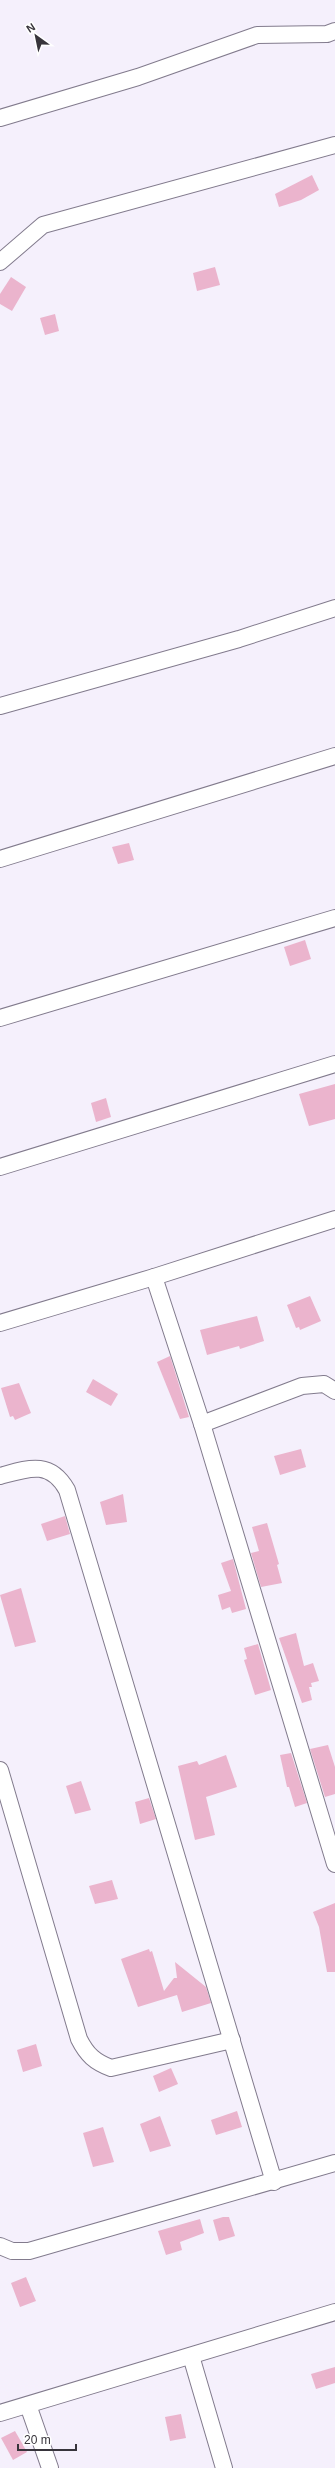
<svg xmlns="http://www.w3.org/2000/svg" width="335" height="2468" viewBox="0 0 335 2468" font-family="Arial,sans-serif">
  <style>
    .building { fill: #ebb4cd }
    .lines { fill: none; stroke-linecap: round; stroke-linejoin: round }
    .minor-casing { stroke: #827b8d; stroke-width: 18 }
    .minor { stroke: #fff; stroke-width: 16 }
  </style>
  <rect width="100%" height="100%" fill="#f5f0fc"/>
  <!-- building -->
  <g class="building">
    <path d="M312 175 319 190 301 200 279 207 275 194Z"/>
    <path d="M215 267 220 285 197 291 193 273Z"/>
    <path d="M11 277 26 287 12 311 0 304V294Z"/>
    <path d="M55 314 59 331 45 335 40 318Z"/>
    <path d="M129 843 134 860 118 864 112 847Z"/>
    <path d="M305 940 311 959 290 966 284 947Z"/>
    <path d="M335 1084V1119L309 1126 299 1094Z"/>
    <path d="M106 1098 111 1117 96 1122 91 1103Z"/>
    <path d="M310 1296 321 1321 300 1330 299 1327 296 1328 287 1305Z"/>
    <path d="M257 1316 264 1341 240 1349 239 1346 207 1355 200 1330Z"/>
    <path d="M170 1356 189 1417 180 1419 157 1362Z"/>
    <path d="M93 1379 118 1394 111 1406 86 1392Z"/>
    <path d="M19 1383 31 1413 15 1420 13 1416 10 1417 1 1388Z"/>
    <path d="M301 1449 306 1467 280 1475 274 1456Z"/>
    <path d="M123 1494 127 1522 106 1525 100 1502Z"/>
    <path d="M65 1516 70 1534 47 1541 41 1524Z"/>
    <path d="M267 1523 279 1564 277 1565 282 1583 261 1587 251 1553 259 1551 252 1527Z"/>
    <path d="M233 1559 246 1609 232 1613 230 1607 222 1610 218 1595 231 1591 221 1563Z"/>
    <path d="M21 1588 36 1642 15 1647 0 1595Z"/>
    <path d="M296 1633 304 1666 313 1663 319 1681 311 1683 312 1687H309L312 1700 302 1703 279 1638Z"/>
    <path d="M258 1644 271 1690 255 1695 244 1660 247 1659 244 1648Z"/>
    <path d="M328 1745 335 1767V1794L325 1797 310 1749Z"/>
    <path d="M291 1753 307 1803 295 1807 289 1787H287L280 1755Z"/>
    <path d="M226 1755 237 1787 206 1797 215 1835 195 1840 178 1766 197 1761 199 1765Z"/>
    <path d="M81 1781 91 1810 75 1814 66 1786Z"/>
    <path d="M149 1798 156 1819 140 1824 135 1802Z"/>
    <path d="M112 1880 118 1899 95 1904 89 1886Z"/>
    <path d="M335 1903V1972H327L319 1927 313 1912Z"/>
    <path d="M149 1949 150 1952 152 1951 164 1991 174 1978H177L175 1962 206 1987 211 2003 182 2012 177 1995 138 2007 121 1959Z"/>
    <path d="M36 2044 42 2066 23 2072 17 2050Z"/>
    <path d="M171 2068 178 2084 159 2092 153 2076Z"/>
    <path d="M237 2111 242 2127 216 2135 211 2120Z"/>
    <path d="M160 2116 171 2146 150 2152 140 2124Z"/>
    <path d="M103 2127 114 2162 93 2167 83 2133Z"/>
    <path d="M223 2217H229L235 2236 219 2241 213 2220Z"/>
    <path d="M200 2219 204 2233 180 2242 182 2250 166 2255 158 2231Z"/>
    <path d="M26 2277 36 2301 20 2307 11 2283Z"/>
    <path d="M335 2367V2383L316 2389 311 2374Z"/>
    <path d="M181 2414 186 2438 170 2441 165 2417Z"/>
    <path d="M15 2431 27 2452 13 2460 1 2438Z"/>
  </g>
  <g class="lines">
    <defs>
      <g id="minor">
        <path d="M0 118 138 77 257 35 327 34 335 31"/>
        <path d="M0 262 43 225 335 145"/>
        <path d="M0 706 239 639 335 608"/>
        <path d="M0 859 335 756"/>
        <path d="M0 1018 335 918"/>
        <path d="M0 1167 335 1064"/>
        <path d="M154 1277 202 1424 335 1864"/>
        <path d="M0 1323 154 1277 335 1219"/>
        <path d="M202 1424 302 1386 324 1384 335 1391"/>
        <path d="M0 1476C29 1468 50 1460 67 1490L274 2182"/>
        <path d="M0 1770 79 2039C87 2055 95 2062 111 2068L232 2040"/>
        <path d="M0 2246 12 2251H29L335 2163"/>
        <path d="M191 2356 224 2468"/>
        <path d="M28 2405 50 2468"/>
        <path d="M0 2413 335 2312"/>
      </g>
    </defs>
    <!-- minor casing -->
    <use href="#minor" class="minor-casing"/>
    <!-- minor -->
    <use href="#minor" class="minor"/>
  </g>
  <!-- north arrow -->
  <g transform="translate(36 36) rotate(327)" stroke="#ffffff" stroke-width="3" paint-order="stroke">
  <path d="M0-3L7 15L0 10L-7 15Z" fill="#37343b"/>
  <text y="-6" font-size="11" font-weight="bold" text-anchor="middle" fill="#37343b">N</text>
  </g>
  <!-- scale -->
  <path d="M18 2444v6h58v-6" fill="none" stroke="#37343b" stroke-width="2"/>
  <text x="24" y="2444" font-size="12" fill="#37343b" stroke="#ffffff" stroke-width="3" paint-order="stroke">20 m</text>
</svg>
